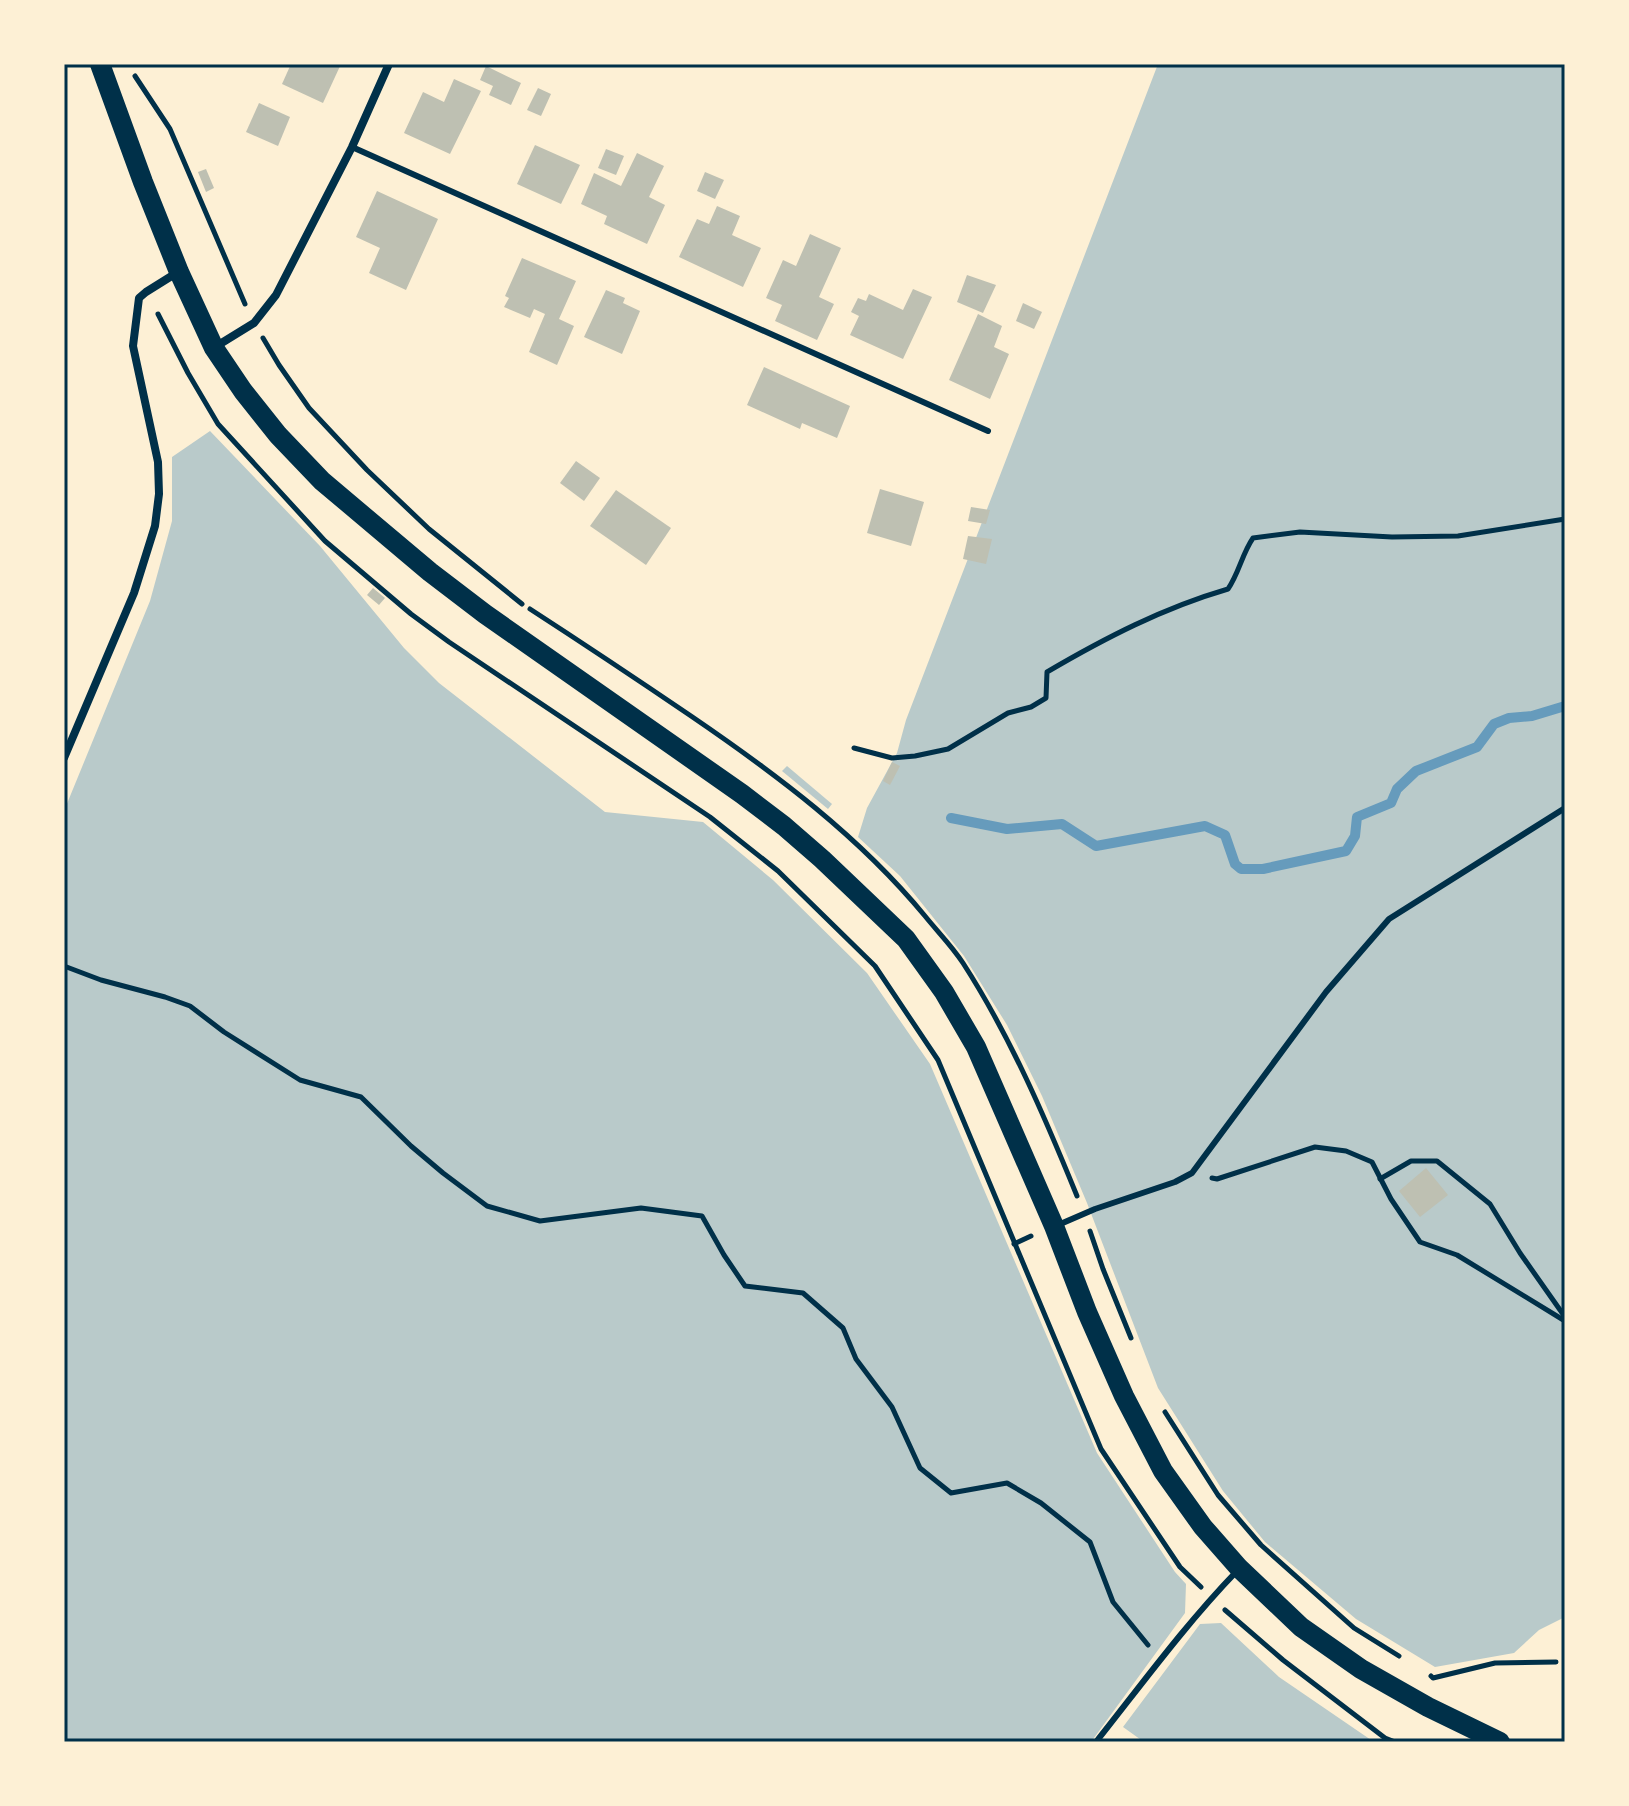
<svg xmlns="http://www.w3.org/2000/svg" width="1629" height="1806" viewBox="0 0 1629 1806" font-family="Manrope,sans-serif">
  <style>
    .green { fill: #b9caca }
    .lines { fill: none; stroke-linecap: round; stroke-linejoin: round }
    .stream { stroke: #669bbc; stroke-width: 10 }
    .building { fill: #bec0b2 }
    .path { stroke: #003049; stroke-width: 5 }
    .service { stroke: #003049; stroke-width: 6 }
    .minor { stroke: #003049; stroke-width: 8 }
    .primary { stroke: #003049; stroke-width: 20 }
    .neatline { fill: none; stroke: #003049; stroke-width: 3 }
  </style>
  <rect width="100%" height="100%" fill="#fdf0d5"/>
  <!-- green -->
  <g class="green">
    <path d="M1158 64H1565V1617L1539 1630 1514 1653 1435 1667 1356 1619 1265 1542 1223 1491 1158 1388 1087 1203 1042 1096 1007 1025 964 956 900 876 858 837 867 808 897 753 906 720Z"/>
    <path d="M210 431 320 546 404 648 439 683 605 812 703 822 773 880 867 973 930 1064 1097 1453 1175 1572 1186 1584 1185 1613 1091 1742H64V811L150 601 172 521V457Z"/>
    <path d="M787 766 832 804 828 809 782 771Z"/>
    <path d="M1221 1623 1279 1677 1374 1742H1144L1123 1727 1200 1624Z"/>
  </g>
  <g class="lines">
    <!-- stream -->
    <path class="stream" d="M951 818 1007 829 1062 824 1096 846 1205 826 1225 835 1235 864 1241 869H1263L1346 851 1355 836 1357 817 1391 803 1397 789 1416 771 1477 747 1494 724 1509 718 1532 716 1565 706"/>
  </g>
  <!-- building -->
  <g class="building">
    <path d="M291 64H341L323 103 282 84Z"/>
    <path d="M486 66 521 83 511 105 489 95 493 86 480 80Z"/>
    <path d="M454 79 481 91 450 154 404 133 423 92 444 102Z"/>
    <path d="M538 88 551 94 541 116 527 110Z"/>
    <path d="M259 103 290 117 278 146 246 132Z"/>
    <path d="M535 145 580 165 561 204 517 184Z"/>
    <path d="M606 149 624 156 616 175 598 168Z"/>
    <path d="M637 153 664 166 649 197 665 205 647 244 604 224 607 216 581 204 594 173 621 186Z"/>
    <path d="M206 169 214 188 206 192 198 172Z"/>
    <path d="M705 172 724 180 715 199 697 191Z"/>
    <path d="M377 191 438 219 406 290 369 273 380 248 356 237Z"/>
    <path d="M717 206 740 216 732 235 761 248 743 287 679 257 697 219 709 224Z"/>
    <path d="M810 234 841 248 819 297 834 304 817 340 775 321 782 305 766 298 783 260 796 266Z"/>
    <path d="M522 258 576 281 559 319 574 326 557 365 529 352 545 314 534 309 530 318 504 307 509 298 505 296Z"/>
    <path d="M967 275 996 285 983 313 957 302Z"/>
    <path d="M913 289 932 297 903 359 850 335 859 316 851 312 858 298 866 301 869 294 903 310Z"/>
    <path d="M606 290 625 298 623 303 640 311 622 354 584 337Z"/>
    <path d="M1023 303 1042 312 1034 329 1016 321Z"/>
    <path d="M978 314 1002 326 994 347 1009 354 990 399 949 380Z"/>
    <path d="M764 367 850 406 837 438 802 423 800 429 747 405Z"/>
    <path d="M576 461 600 478 584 501 560 483Z"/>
    <path d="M880 489 924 502 911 546 867 533Z"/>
    <path d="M616 490 671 528 646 565 590 526Z"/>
    <path d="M971 507 990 510 986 524 968 521Z"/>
    <path d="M968 536 992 539 986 564 963 559Z"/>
    <path d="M373 588 385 598 379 605 367 595Z"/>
    <path d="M892 762 900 766 890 785 883 781Z"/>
    <path d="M1426 1168 1448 1195 1420 1217 1399 1191Z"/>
  </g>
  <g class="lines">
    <!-- path -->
    <g class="path">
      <path d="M135 76 170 129 245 304"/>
      <path d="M158 314 188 373 218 424 325 541 411 614 449 642 710 817 778 871 875 966 938 1060 1101 1449 1180 1567 1201 1587"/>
      <path d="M263 338 279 365 309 408 367 470 429 529 522 604"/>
      <path d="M530 609C584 644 638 680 691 716 776 774 859 836 925 916 937 931 952 946 963 963 1010 1036 1044 1115 1077 1196"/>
      <path d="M854 748 892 758 915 756 948 749 1008 713 1031 707 1046 698 1047 672C1105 638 1163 608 1228 589 1239 573 1242 554 1253 538L1300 532 1392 537 1458 536 1565 519"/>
      <path d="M64 966 101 980 165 997 190 1006 224 1032 300 1080 361 1097 411 1146 443 1173 487 1206 540 1221 641 1208 702 1216 724 1255 745 1286 803 1293 843 1328 856 1359 892 1407 920 1468 951 1493 1007 1483 1041 1503 1090 1542 1113 1602 1148 1645"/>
      <path d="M1212 1178 1217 1179 1315 1147 1346 1151 1372 1162 1391 1199 1420 1242 1457 1255 1565 1321"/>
      <path d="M1380 1179 1411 1161H1437L1490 1204 1520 1253 1565 1317"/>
      <path d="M1090 1231 1103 1269 1131 1338"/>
      <path d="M1014 1244 1031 1236"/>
      <path d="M1165 1412 1218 1495 1261 1545 1354 1628 1399 1656"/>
      <path d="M1225 1610 1283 1660 1385 1738 1395 1742"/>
      <path d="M1431 1676 1433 1678 1495 1663 1556 1662"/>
    </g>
    <!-- service -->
    <g class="service">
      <path d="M352 147 988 431"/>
      <path d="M1058 1225 1095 1209 1175 1182 1192 1173 1326 992 1389 919 1565 808"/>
      <path d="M1096 1742C1142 1684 1185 1625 1236 1572"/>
    </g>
    <!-- minor -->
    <g class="minor">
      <path d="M215 347 254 323 276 295 352 147 389 64"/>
      <path d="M64 758 134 593 155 526 159 494 158 462 133 346 139 298 146 292 178 272"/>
    </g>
    <!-- primary -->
    <path class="primary" d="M100 64 143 182 179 272 214 348 243 391 278 435 322 481 430 572 485 614 742 794 784 826 822 859 906 939 944 992 976 1047 1054 1226 1087 1312 1124 1396 1163 1471 1203 1527 1239 1568 1301 1627 1361 1669 1428 1707 1500 1742"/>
  </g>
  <!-- border -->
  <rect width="1629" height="1806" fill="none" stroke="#fdf0d5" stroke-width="132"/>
  <rect x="66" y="66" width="1497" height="1674" class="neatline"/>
</svg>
